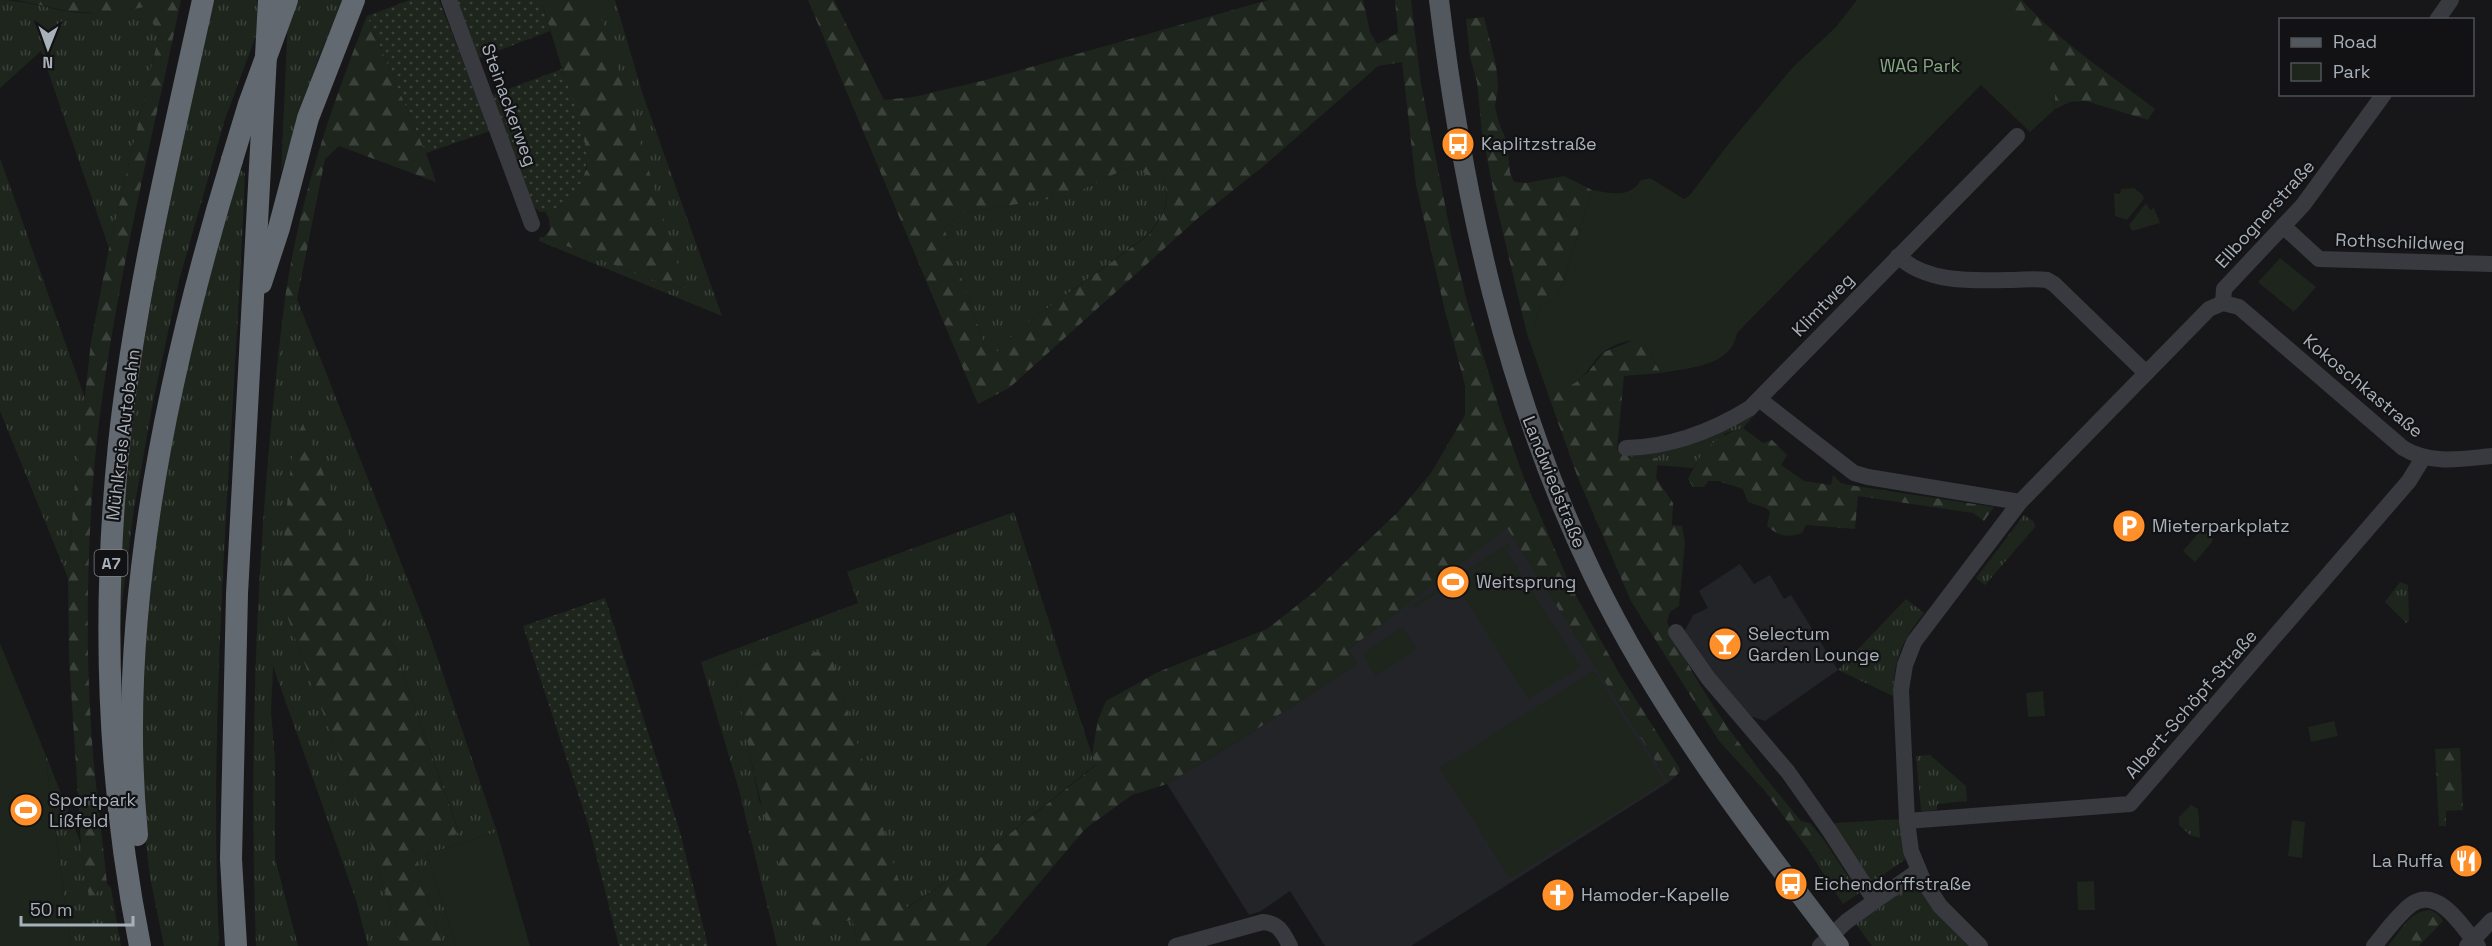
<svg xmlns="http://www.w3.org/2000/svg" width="2492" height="946" viewBox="0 0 2492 946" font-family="'Space Grotesk',sans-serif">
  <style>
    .built { fill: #232427 }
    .grass { fill: url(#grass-tufts) }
    .forest { fill: url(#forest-firs); fill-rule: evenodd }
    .park { fill: #1d251d }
    .garden { fill: url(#garden-dots) }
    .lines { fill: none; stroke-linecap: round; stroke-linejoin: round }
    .minor { stroke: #383a3f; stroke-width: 16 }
    .major { stroke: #53585e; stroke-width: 20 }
    .highway { stroke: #636970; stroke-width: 22 }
    .highway-bridge { stroke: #636970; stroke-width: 22 }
    .labels { text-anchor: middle; stroke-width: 4.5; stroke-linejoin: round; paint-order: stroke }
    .shield { fill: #121214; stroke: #7b8188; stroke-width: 1.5 }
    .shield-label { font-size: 16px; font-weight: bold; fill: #a8b1ba }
    .park-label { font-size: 18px; fill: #83a77e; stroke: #121214 }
    .street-label { font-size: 18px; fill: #a8b1ba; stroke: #121214 }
    .poi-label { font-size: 18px; fill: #a8b1ba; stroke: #121214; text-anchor: start }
  </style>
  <defs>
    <pattern id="grass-tufts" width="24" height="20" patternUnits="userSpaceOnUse" patternTransform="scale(1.5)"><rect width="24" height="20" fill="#1d251d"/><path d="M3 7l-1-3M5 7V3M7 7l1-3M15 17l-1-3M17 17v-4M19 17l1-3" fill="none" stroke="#3b423c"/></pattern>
    <pattern id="forest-firs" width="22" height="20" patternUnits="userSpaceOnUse" patternTransform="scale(1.5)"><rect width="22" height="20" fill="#1d251d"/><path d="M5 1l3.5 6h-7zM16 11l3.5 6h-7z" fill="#3b423c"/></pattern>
    <pattern id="garden-dots" width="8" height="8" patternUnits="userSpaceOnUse" patternTransform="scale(1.5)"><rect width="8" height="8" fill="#1d251d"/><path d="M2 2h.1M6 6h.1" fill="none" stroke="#3b423c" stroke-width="1.8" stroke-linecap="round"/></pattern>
  </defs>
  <rect width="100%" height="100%" fill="#171719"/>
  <!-- built -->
  <g class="built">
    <path d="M1507 527 1669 782 1411 946H1325L1290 891 1261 911 1249 915 1167 784 1237 742 1357 664 1348 650Z"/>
    <path d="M1740 564 1754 584 1770 575 1784 599 1791 595 1838 670 1765 721 1747 715 1714 676 1684 632 1693 615 1708 608 1699 591Z"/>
  </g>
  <!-- grass -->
  <g class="grass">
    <path d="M0 0C22 0 43 7 65 11 92 16 118 12 144 7L159 35 109 248 41 51 0 88Z"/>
    <path d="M214 0H257V33L225 119 180 277 153 402 134 509 120 617C119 408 170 203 214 0Z"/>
    <path d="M296 0H343L318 59 281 172 288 18Z"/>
    <path d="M586 0H615L642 92 722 316 539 241 540 237H544L647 278 685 288Z"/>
    <path d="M0 158 86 401 74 494 68 578 0 411Z"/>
    <path d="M1136 164 1146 175 1163 177C1170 205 1165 213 1148 235L1019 329 997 352 986 349 944 228 962 213 1068 196Z"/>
    <path d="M240 170 245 173C235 430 207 686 219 943L218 946H164L150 877 143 815 140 738 150 565 189 349Z"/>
    <path d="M285 298 297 299 430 636 497 832 427 854 456 946H443L413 849 459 832 385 623 301 420 279 594 369 838 402 946H368L356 900 273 666 271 711 275 759V858L298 946H256C248 729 258 513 285 298Z"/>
    <path d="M1757 412 1743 428 1726 433 1701 456 1693 468 1657 465V458L1632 457 1617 451 1635 453Z"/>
    <path d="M1014 512 1095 765 964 870 906 908 829 649 740 668 736 683 759 800 818 925 853 920 857 946H777L739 790 701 662 858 603 847 572Z"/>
    <path d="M2024 515 2034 522 2035 527 1985 585 1976 578Z"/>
    <path d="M2400 582 2408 585 2409 621 2406 623 2385 602Z"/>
    <path d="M1906 599 1924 613C1901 642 1894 659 1893 696L1838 670Z"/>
    <path d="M45 753 81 844 89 897 107 884 111 888 121 946H71Z"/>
    <path d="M1930 755 1966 786 1967 801 1937 804V810L1923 812 1921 810 1916 756Z"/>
    <path d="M2191 805 2198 809 2200 838 2190 835 2179 825V817Z"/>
    <path d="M1902 819 1907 858 1872 883 1833 825 1835 823Z"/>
    <path d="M1824 840 1859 893 1843 904 1809 851Z"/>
    <path d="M1909 885 1919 887 1935 911 1968 946H1872L1856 924Z"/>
  </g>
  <!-- forest -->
  <g class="forest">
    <path d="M17 0H181C147 164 104 328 92 495 87 572 86 650 91 726 94 779 102 832 107 884L89 898 81 844 69 658 68 578 74 494 91 342 109 248 159 35 144 7 110 14 67 11Z"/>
    <path d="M541 0H586L603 22 685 288 647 278 544 237 550 230 549 218 545 212 560 206 587 169 584 140Z"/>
    <path d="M808 0H834L884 100 913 97 982 81 1268 0H1363L1370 32 1377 44 1398 33 1395 0H1411L1421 84 1452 240 1467 302 1502 417 1524 478 1571 587 1619 673 1680 769 1679 773 1669 782 1507 528 1348 650 1357 664 1237 742 1167 784 1132 795 1085 829 986 946H857L853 920 818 925 801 922C766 845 752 765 736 683L740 668 829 649 907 908 964 870 1095 766 1092 754 1098 720 1106 701 1158 672 1267 629 1314 592 1398 512 1431 473 1465 415V385L1445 311 1416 185 1402 62 1378 66 1265 165 1197 219 1009 388 978 404ZM1136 164 1146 175 1163 178C1171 205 1165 213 1149 235L1019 329 997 352 986 349 944 228 962 213 1068 196Z"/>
    <path d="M1991 0H2022C2057 40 2112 76 2155 109L2148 120 2086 101 2070 102 2055 109V87Z"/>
    <path d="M367 16 426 153 436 182 339 146 325 159 297 299 285 298C300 198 330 110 367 16Z"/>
    <path d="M1484 17 1496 65 1498 87 1495 107 1499 123 1507 142 1510 173 1514 182 1526 183 1564 176 1592 190 1561 289 1554 300 1539 305 1535 325 1527 334 1495 199 1482 132 1477 82 1470 57 1466 19Z"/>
    <path d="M1634 340 1641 341 1645 345 1661 373 1624 376 1617 450 1632 457 1658 458 1656 478 1673 503 1672 525 1682 526 1685 543 1679 606 1670 612 1667 622C1700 696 1750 760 1801 821L1810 823 1824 840 1809 851 1765 791 1719 741 1631 601 1578 478 1549 397 1576 382 1589 371 1604 352Z"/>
    <path d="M301 419 385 623 459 833 413 849 443 946H402L369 838 279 594 291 462Z"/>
    <path d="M1743 428 1763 443 1772 440 1787 455 1781 465 1804 481 1831 485 1833 475 1841 483 1849 485 1994 507 1984 521 1973 513 1858 496 1855 529 1806 525 1802 533C1788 538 1778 536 1767 526L1770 512 1766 508 1748 502 1743 489 1718 481H1708L1704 487H1693L1688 479C1702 451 1713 437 1743 428Z"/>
    <path d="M2460 748 2463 810 2446 811V826H2439L2435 749Z"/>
    <path d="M2430 910 2438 914 2443 921 2419 946H2388C2401 931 2409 911 2430 910Z"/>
  </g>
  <!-- park -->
  <g class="park">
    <path d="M1857 0H1991C2016 25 2049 48 2055 86 2056 93 2054 102 2055 109L2030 132 1981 85 1737 333C1732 367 1687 368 1661 373L1645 345C1635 335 1612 345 1602 353 1593 361 1588 373 1577 381 1569 388 1558 392 1549 397L1527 334 1535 325 1539 305 1554 300 1561 289 1592 190C1611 193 1630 199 1641 180L1650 178 1684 199 1690 195 1726 147 1793 67 1835 28Z"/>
    <path d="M2134 188 2143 195 2144 199 2127 220 2115 216 2114 193 2120 194 2121 189Z"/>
    <path d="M2146 203 2150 210 2154 208 2160 223 2132 231 2129 225Z"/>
    <path d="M2280 258 2316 287 2294 312 2258 282Z"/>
    <path d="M2206 529 2213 535 2212 542 2195 562 2183 551 2200 531Z"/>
    <path d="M1508 543 1511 548 1414 608 1412 605Z"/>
    <path d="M1507 552 1580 667 1529 699 1456 585Z"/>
    <path d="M1403 627 1417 649 1376 676 1362 654Z"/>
    <path d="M0 643 45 753 71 946H0Z"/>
    <path d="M1594 671 1664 782 1510 878 1440 768Z"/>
    <path d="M2043 691 2045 716 2028 717 2026 693Z"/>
    <path d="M2334 721 2338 736 2311 742 2308 727Z"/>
    <path d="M2292 820 2305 822 2302 858 2288 856Z"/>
    <path d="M497 832 530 946H456L427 854Z"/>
    <path d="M2094 881 2095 910H2078L2077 882Z"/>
  </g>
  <!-- garden -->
  <g class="garden">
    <path d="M410 0H439L490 131 426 153 367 16Z"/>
    <path d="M457 0H541L550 31 479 58Z"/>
    <path d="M562 69C574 106 606 168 569 199 561 206 551 212 540 212L534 207 492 95Z"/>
    <path d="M605 598 680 832 708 946H619L589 827 523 626Z"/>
  </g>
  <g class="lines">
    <!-- minor -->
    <g class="minor">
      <path d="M449 0 532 224"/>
      <path d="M2437 20 2451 0"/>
      <path d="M2283 226 2319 259 2492 264"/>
      <path d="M1898 256C1926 283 1973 281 2010 280 2022 280 2035 278 2047 280L2054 284 2146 373"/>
      <path d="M2223 303 2224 289 2303 205 2384 94"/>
      <path d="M1759 399 1854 473 1868 477 2020 502"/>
      <path d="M1626 448C1671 447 1711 432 1750 408L2017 136"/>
      <path d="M1676 632 1708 678 1788 772 1829 830 1875 901 1847 921 1820 946"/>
      <path d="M1907 821 2130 804 2409 481 2423 458"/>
      <path d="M1875 901 1918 871"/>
      <path d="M1176 946 1263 922C1279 923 1283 933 1290 946"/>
      <path d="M1980 946 1940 906 1923 880 1911 851 1907 821 1901 690 1905 665 1914 642 2020 502 2209 309 2223 303 2239 307 2403 448C2431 465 2461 459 2492 456"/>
      <path d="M2374 946C2385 933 2398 914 2412 904 2439 886 2464 929 2478 946"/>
      <path d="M2467 946 2492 920"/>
    </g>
    <!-- major -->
    <path class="major" d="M1439 0C1463 198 1506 394 1593 575 1657 708 1749 829 1839 946"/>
    <!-- highway -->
    <g class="highway">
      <path d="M261 283 279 228 308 118 354 0"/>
      <path d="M137 835C115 615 168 369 232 160"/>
      <path d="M140 946C107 781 102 611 119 444 135 294 171 147 203 0"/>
      <path d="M236 946 231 859 237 594 269 0"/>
    </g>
    <!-- highway-bridge -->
    <path class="highway-bridge" d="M232 160 249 104 287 0"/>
  </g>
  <!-- icons -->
  <defs>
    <symbol id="bus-disc" viewBox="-11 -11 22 22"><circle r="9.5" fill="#ff8f29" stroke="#121214"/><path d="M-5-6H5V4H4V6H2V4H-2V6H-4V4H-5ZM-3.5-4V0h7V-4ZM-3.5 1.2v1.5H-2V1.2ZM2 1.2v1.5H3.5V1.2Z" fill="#fff"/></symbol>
    <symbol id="parking-disc" viewBox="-11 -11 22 22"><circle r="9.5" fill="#ff8f29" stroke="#121214"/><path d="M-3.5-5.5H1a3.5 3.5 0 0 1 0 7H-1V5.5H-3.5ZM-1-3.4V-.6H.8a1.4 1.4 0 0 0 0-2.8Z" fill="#fff"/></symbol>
    <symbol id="stadium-disc" viewBox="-11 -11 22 22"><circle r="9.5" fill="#ff8f29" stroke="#121214"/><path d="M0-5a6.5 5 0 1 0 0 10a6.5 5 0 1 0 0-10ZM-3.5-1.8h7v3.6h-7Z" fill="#fff"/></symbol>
    <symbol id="bar-disc" viewBox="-11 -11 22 22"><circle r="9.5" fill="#ff8f29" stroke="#121214"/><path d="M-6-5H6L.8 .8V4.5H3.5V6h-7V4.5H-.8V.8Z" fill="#fff"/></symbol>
    <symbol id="restaurant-disc" viewBox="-11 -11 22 22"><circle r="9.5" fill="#ff8f29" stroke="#121214"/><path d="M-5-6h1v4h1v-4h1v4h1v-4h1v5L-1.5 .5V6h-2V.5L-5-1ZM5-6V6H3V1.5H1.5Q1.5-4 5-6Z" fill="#fff"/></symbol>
    <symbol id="church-disc" viewBox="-11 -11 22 22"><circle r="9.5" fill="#ff8f29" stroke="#121214"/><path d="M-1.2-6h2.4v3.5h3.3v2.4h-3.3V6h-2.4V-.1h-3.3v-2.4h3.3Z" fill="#fff"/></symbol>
  </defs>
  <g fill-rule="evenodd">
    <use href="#bus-disc" x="1439" y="125" width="38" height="38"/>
    <use href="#parking-disc" x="2110" y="507" width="38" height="38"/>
    <use href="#stadium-disc" x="1434" y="563" width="38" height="38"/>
    <use href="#bar-disc" x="1706" y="625" width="38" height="38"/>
    <use href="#stadium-disc" x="7" y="791" width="38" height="38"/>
    <use href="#restaurant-disc" x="2447" y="842" width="38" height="38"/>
    <use href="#bus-disc" x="1772" y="865" width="38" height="38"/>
    <use href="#church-disc" x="1539" y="876" width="38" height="38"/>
  </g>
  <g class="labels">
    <!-- shield labels -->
    <rect class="shield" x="94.5" y="550" width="33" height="26" rx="4.5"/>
    <g class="shield-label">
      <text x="111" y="569">A7</text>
    </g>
    <!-- park labels -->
    <g class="park-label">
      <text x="1920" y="72">WAG Park</text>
    </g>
    <!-- street labels -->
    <g class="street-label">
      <text transform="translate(509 105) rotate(70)" y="6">Steinackerweg</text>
      <text transform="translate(2265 214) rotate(-48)" y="6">Ellbognerstraße</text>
      <text transform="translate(2400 242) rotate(2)" y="6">Rothschildweg</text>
      <text transform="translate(1823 305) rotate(-46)" y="6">Klimtweg</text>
      <text transform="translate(2363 386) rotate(40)" y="6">Kokoschkastraße</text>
      <text transform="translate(123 435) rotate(-83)" y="6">Mühlkreis Autobahn</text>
      <text transform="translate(1554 482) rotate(68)" y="6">Landwiedstraße</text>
      <text transform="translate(2191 704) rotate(-49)" y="6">Albert-Schöpf-Straße</text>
    </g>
    <!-- poi labels -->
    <g class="poi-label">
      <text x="1481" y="150">Kaplitzstraße</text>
      <text x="2152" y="532">Mieterparkplatz</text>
      <text x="1476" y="588">Weitsprung</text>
      <text x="1748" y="640">Selectum<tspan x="1748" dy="21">Garden Lounge</tspan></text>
      <text x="49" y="806">Sportpark<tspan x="49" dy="21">Lißfeld</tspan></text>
      <text x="2443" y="867" text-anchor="end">La Ruffa</text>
      <text x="1814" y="890">Eichendorffstraße</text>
      <text x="1581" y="901">Hamoder-Kapelle</text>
    </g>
  </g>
  <!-- legend -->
  <rect x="2279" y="18" width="195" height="78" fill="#121214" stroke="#4e5256" stroke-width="1.5"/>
  <rect x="2291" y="38" width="30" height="9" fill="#53585e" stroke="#4e5256" stroke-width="1.5"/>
  <text x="2333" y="48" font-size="18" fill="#a8b1ba">Road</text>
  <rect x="2291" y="63" width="30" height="18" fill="#1d251d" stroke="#4e5256" stroke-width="1.5"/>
  <text x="2333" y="78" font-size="18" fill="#a8b1ba">Park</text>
  <!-- north arrow -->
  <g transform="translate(48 48) rotate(181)" stroke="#121214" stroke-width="4.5" paint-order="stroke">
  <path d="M0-4.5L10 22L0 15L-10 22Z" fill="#a8b1ba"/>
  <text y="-9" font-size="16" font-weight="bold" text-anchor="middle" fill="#a8b1ba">N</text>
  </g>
  <!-- scale -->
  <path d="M21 916v9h112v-9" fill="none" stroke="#a8b1ba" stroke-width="3"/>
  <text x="30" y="916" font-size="18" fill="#a8b1ba" stroke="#121214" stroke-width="4.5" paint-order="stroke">50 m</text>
</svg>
